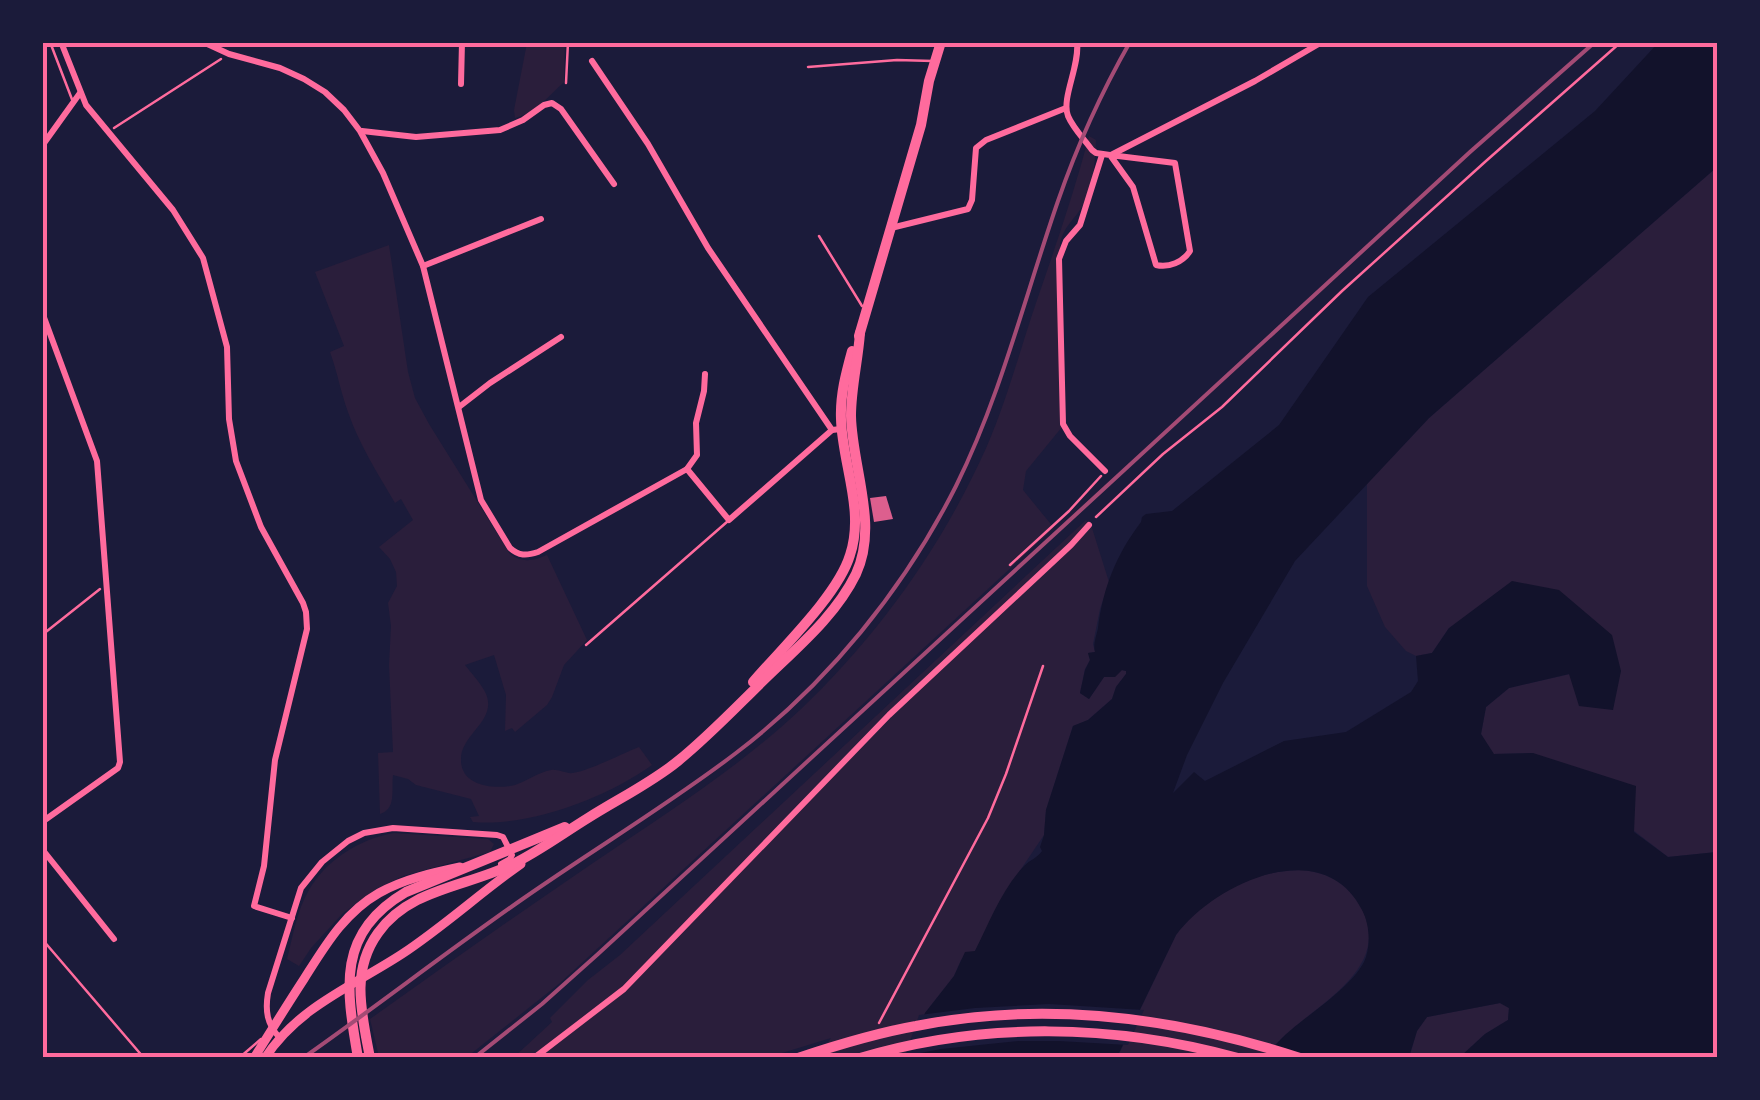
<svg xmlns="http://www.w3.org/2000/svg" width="1760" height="1100" viewBox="0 0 1760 1100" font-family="Helvetica,sans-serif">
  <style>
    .green { fill: #2a1e3b }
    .water { fill: #12122b }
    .pier { fill: #1b1b3a }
    .building { fill: #dd5f8e }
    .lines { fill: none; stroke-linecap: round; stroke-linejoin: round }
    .path { stroke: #ff6b9d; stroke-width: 2.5 }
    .service { stroke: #ff6b9d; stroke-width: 2.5 }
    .minor { stroke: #ff6b9d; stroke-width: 6 }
    .secondary { stroke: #ff6b9d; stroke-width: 9 }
    .primary { stroke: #ff6b9d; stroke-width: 10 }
    .trunk { stroke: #ff6b9d; stroke-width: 10 }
    .rail { stroke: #a44b75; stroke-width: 4 }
    .neatline { fill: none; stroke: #ff6b9d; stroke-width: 4 }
  </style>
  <rect width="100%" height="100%" fill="#1b1b3a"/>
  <!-- green -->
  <g class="green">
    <path d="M527 43H565L564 82C549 96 535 113 515 118L514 110Z"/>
    <path d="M1089 136 1096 140C1095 161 1094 188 1082 207 1074 220 1064 226 1060 243L1062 427 1026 471 1023 490 1054 528 560 983 467 1057H379L370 1019C444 966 518 914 593 863 664 815 737 769 800 710 879 635 943 545 987 446 1007 400 1020 350 1036 303 1055 248 1074 193 1089 136Z"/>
    <path d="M1717 167V852L1668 857 1533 753 1493 754 1481 734 1486 707 1509 688 1570 674 1580 706 1621 671 1449 628 1432 653 1416 656 1406 651 1385 627 1367 586V484L1429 418Z"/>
    <path d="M389 245 408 372 415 398 429 424 510 554C521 563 534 561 547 555L587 640 564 665 552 697 547 705 515 732 512 728 505 731 506 695 494 655 465 665C471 673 479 681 484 690 501 719 461 733 461 759 460 786 494 790 515 785 527 781 539 772 551 770 559 769 566 774 573 773 591 770 621 754 639 747L652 765C606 798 529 827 473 822L470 817 479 816 471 799 416 785 408 779 393 775C391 789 397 809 380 814L378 753 393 752 389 665 391 626 388 603 397 586 396 572 390 559 379 547 413 520 401 499 395 503C378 474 359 444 348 412 341 393 337 371 330 352L344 346 315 272Z"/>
    <path d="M1086 520 1092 528 1109 582 1100 609 1093 644 1095 652 1088 653 1090 660 1085 669 1080 693 1089 699 1104 677H1114L1121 670 1126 671V674L1116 687 1112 699 1088 720 1073 726 1046 810 1044 835 1011 884 975 951 961 960 954 976 925 1013 910 1057H817L831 1038 769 1057 513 1058 552 1022 550 1018 588 980 620 955Z"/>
    <path d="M394 833 488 839 494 844 490 852 403 876 376 889 342 914 311 948 299 966 287 959C293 936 297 910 309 890 327 859 360 839 394 833Z"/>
    <path d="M1299 870C1324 871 1344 881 1358 902 1395 961 1330 997 1291 1030 1281 1038 1273 1048 1264 1057L1117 1058 1176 935C1196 907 1234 882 1268 874 1278 871 1289 871 1299 870Z"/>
    <path d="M1500 1003 1509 1008 1508 1020 1485 1034 1460 1057 1409 1058 1417 1031 1427 1017Z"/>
  </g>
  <!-- water -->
  <path class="water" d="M1658 43H1717V167L1429 418 1295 561 1223 683 1187 755 1173 793 1194 772 1205 781 1284 741 1346 732 1411 692 1418 681 1416 656 1432 653 1449 628 1512 581 1559 590 1612 635 1621 671 1613 710 1579 706 1569 674 1509 688 1486 707 1481 734 1494 754 1533 753 1636 786 1634 832 1668 857 1717 852V1057H1460L1485 1034 1508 1020 1509 1008 1500 1003 1427 1017 1417 1031 1409 1057H1264C1273 1048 1281 1038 1291 1030 1313 1011 1350 988 1364 962 1371 947 1370 925 1362 910 1323 832 1214 884 1176 935L1117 1057 910 1058 925 1013 954 976 965 952 975 951C989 923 1002 889 1024 866 1030 860 1037 858 1042 851L1040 847 1044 835 1046 810 1073 726 1088 720 1112 699 1116 687 1126 674V671L1122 670 1115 677H1104L1089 699 1080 693 1085 670 1090 660 1088 653 1095 652C1093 643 1096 638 1098 628 1103 588 1116 555 1141 522L1142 517 1146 514 1172 511 1279 425 1368 297 1595 111Z"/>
  <!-- pier -->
  <path class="pier" d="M1049 1004 1144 1010 1128 1045 1059 1041H1019L941 1049 905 1056 919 1015 975 1008Z"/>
  <!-- building -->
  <path class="building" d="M886 496 893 519 874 522 870 498Z"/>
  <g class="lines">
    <!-- path -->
    <g class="path">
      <path d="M566 83 568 42"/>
      <path d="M114 128 221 59"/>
      <path d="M1096 517 1163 454 1222 407 1342 291 1486 161 1621 42"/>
      <path d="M1010 565 1069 511 1101 476"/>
      <path d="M42 635 100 589"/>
      <path d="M42 939 144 1058"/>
      <path d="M879 1023 988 818 1006 774 1043 666"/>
    </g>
    <!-- service -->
    <g class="service">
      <path d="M50 42 73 102"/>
      <path d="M808 67 897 60 933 61"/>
      <path d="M819 236 862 306"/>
      <path d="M586 645 728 521"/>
      <path d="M239 1058 261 1039"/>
    </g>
    <!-- minor -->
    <g class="minor">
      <path d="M61 42 86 105 173 210 203 258 227 347 229 419 236 461 261 527 303 603 306 612 307 629 275 760 264 866 254 906 292 918"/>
      <path d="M203 42 229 54 280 68 304 79 325 92 344 110 360 131 383 173 423 266 481 500 510 548C519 556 526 556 538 552L687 469 729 520 832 430 841 429"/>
      <path d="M1077 42C1080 66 1061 98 1068 116 1073 128 1084 139 1092 150L1096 153 1110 155 1133 187 1156 265C1169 268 1183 262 1190 251L1175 163 1110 155"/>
      <path d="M592 61 648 144 708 248 832 430"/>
      <path d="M461 84 462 42"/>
      <path d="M362 131 416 137 500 130 523 120 544 105 552 103 561 109 614 184"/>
      <path d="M42 146 80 93"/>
      <path d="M1102 155 1080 225 1066 241 1059 259 1063 424 1070 436 1105 471"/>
      <path d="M1111 155 1255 81 1322 42"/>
      <path d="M891 228 968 209 972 200 976 148 986 140 1066 108"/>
      <path d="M423 266 541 219"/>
      <path d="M42 312 97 461 120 762 118 768 42 822"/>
      <path d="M459 407 490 383 561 337"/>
      <path d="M687 469 697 455 696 423 704 391 705 374"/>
      <path d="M42 849 114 939"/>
      <path d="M279 1037C267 1024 265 1011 268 993L301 888 322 862 348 841 364 833 393 828 497 835 503 837 512 855 510 859 501 864"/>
      <path d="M534 1058 624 989 889 715 1071 545 1089 525"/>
    </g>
    <!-- secondary -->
    <g class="secondary">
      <path d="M254 1058C271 1031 287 1005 304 979 325 946 344 913 379 893 404 879 432 873 460 867"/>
      <path d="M265 1058C298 1007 353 986 402 954 443 927 480 893 521 864"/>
    </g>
    <!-- primary -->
    <g class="primary">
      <path d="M859 336 921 125 929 81 941 42"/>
      <path d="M753 682C781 649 838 595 850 555 865 511 842 463 841 419 840 395 846 373 852 351"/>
      <path d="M358 1058C346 988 336 933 406 892L565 827"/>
      <path d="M370 1058C362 1014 350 972 378 933 409 889 465 887 511 865 538 852 562 834 588 818 618 799 651 783 678 761 710 735 738 705 767 677 799 646 836 615 856 574 879 525 852 467 851 416 851 388 858 361 860 333"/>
    </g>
    <!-- trunk -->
    <g class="trunk">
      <path d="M798 1058C837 1045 876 1033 916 1026 1046 1000 1175 1017 1300 1058"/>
      <path d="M860 1058C983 1021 1115 1024 1238 1058"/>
    </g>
    <!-- rail -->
    <g class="rail">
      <path d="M303 1058C377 1006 449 950 524 898 594 849 668 805 736 753 828 683 904 589 956 486 1001 395 1025 296 1058 201 1077 146 1101 93 1130 42"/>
      <path d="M474 1058 542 1004 598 954 1470 152 1595 42"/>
    </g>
  </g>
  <!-- border -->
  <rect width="1760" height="1100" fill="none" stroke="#1b1b3a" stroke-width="90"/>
  <rect x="45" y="45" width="1670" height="1010" class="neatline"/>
</svg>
